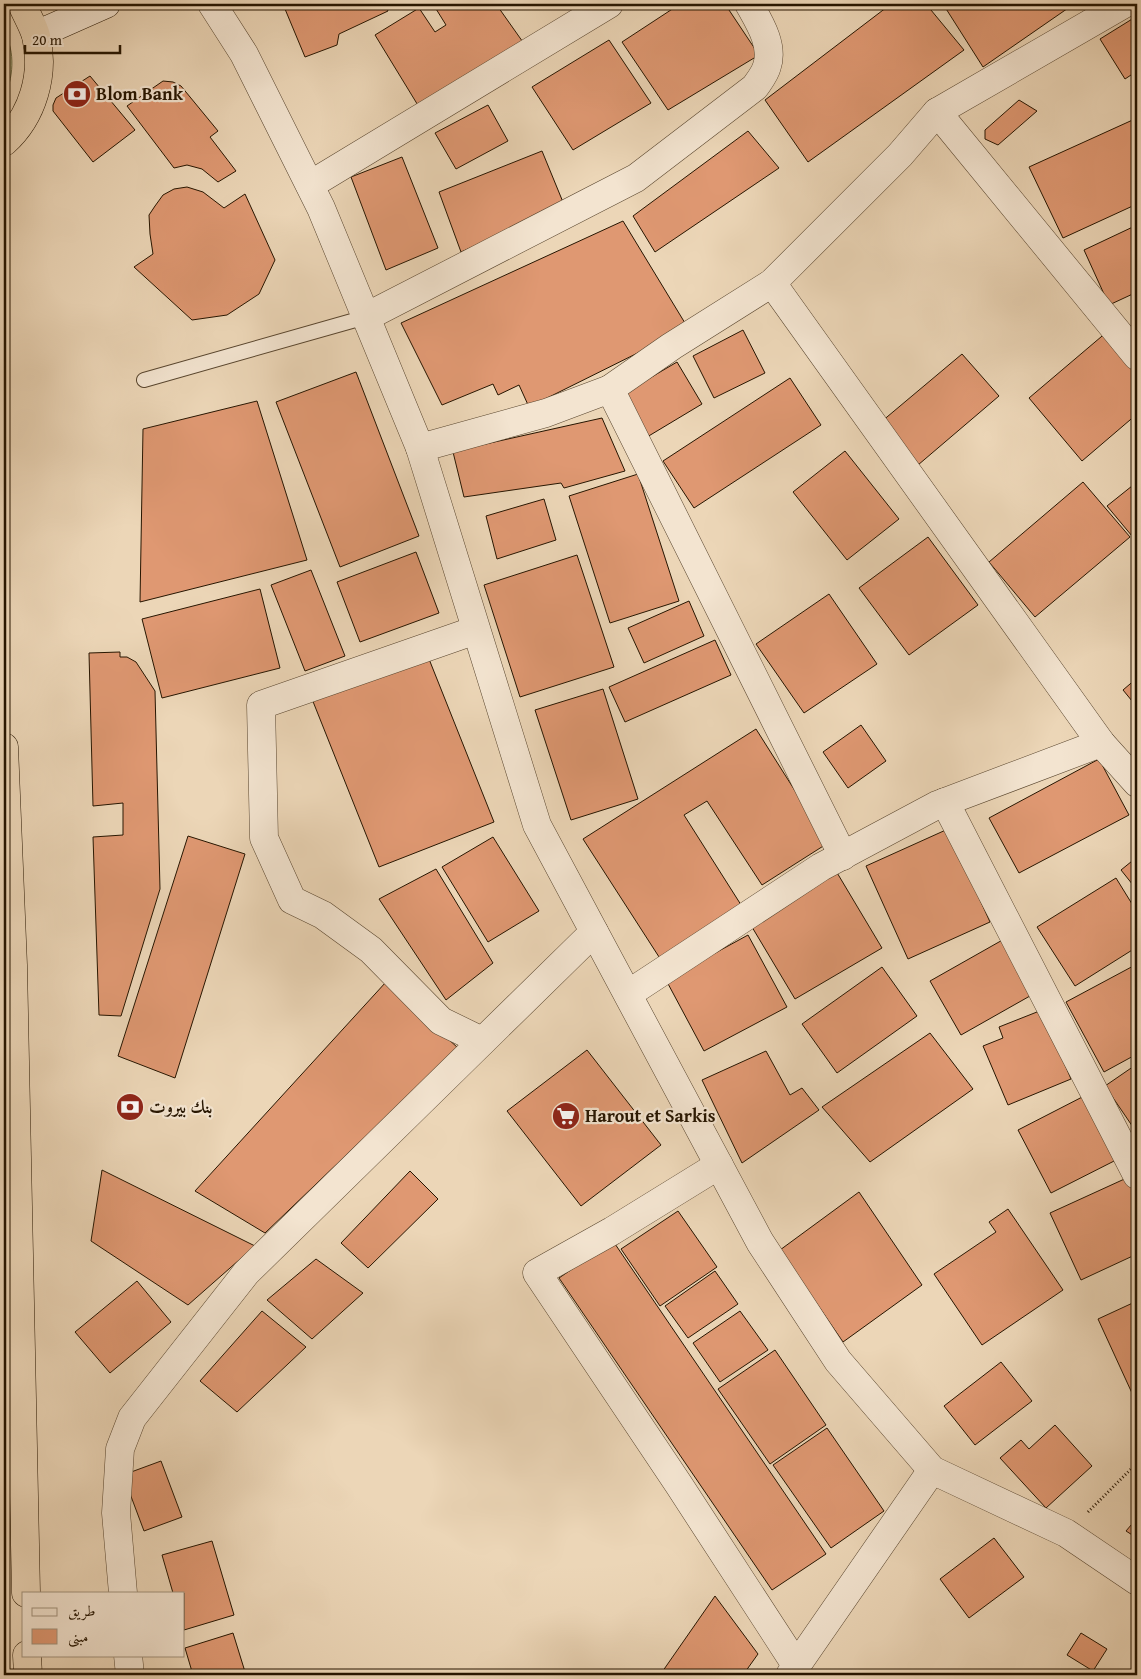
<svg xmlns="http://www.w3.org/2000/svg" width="1141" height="1679" viewBox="0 0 1141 1679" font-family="'Gentium Book Plus',Amiri,serif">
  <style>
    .grass { fill: url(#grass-dots); stroke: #6e6a48 }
    .building { fill: #df9872; stroke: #261500 }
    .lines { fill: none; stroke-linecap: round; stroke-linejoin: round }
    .service-casing { stroke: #58452e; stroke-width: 16 }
    .minor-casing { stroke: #58452e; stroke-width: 29 }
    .tertiary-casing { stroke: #58452e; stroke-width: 29 }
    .secondary-casing { stroke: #261500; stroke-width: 29 }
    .trunk-casing { stroke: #261500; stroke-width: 29 }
    .path { stroke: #261500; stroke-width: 3; stroke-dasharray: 1 2.5; stroke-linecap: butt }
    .service { stroke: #f3e4d0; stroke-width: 14 }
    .minor { stroke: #f3e4d0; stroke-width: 28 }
    .tertiary { stroke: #f3e4d0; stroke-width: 28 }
    .secondary { stroke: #f3e4d0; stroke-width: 28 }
    .trunk { stroke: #ecd6b7; stroke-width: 28 }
    .labels { text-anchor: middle; stroke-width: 4.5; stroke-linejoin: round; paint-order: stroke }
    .poi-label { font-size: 18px; font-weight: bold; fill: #261500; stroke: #f3e4d0; text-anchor: start }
  </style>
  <defs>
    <pattern id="grass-dots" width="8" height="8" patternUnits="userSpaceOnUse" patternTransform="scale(1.25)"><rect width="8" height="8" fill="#b7be8f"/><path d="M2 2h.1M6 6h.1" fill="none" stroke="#9da27a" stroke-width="1.8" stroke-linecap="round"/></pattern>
  </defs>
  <rect width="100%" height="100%" fill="#ecd6b7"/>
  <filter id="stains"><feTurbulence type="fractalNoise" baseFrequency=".004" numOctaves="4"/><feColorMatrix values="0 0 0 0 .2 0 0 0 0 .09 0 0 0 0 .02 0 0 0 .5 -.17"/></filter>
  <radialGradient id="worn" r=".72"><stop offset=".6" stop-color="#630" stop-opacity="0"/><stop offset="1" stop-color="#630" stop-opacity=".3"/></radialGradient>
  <!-- grass -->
  <path class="grass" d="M4 32C16 52 13 79 4 98Z"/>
  <!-- building -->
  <g class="building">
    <path d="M297 4H385L388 11 339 34 337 45 305 57 285 9Z"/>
    <path d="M433 4H496L525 45 419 107 375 35 419 8 435 32 446 25Z"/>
    <path d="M680 4H725L759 55 668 110 622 42Z"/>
    <path d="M891 4H926L964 50 808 162 765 100Z"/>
    <path d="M943 4H1074L983 67Z"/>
    <path d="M1137 16V71L1125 79 1100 39Z"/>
    <path d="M609 40 651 103 573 150 532 87Z"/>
    <path d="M90 76 135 130 93 162 53 111V105L56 98Z"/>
    <path d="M163 81 173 82 181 86 218 131 210 137 236 171 218 182 202 169 187 165 174 168 127 106Z"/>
    <path d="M1019 100 1037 111 998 145 985 139V130Z"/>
    <path d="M488 105 508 141 456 169 435 133Z"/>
    <path d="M1137 118V204L1063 238 1029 167Z"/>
    <path d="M748 131 779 168 655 252 633 216Z"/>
    <path d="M542 151 565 207 461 252 439 192Z"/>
    <path d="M402 157 438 248 386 270 351 177Z"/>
    <path d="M187 187 203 192 224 208 245 194 275 260 259 294 227 315 192 320 134 267 153 254 150 234 149 215 155 206 163 195 174 189Z"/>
    <path d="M623 221 688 328 529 407 519 385 498 395 493 384 442 405 401 323Z"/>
    <path d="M1137 225V292L1109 305 1084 250Z"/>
    <path d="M743 330 765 373 714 398 693 356Z"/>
    <path d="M1108 331 1137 366V414L1082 461 1029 398Z"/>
    <path d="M962 354 999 396 918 465 881 422Z"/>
    <path d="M677 362 702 404 647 437 621 395Z"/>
    <path d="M356 372 419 536 340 567 276 402Z"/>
    <path d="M790 378 821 425 694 508 663 461Z"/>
    <path d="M257 401 307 560 140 602 143 429Z"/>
    <path d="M602 418 625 471 564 488 561 483 464 497 453 452 481 445Z"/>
    <path d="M845 451 899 519 847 560 793 492Z"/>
    <path d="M638 474 679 601 610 623 569 496Z"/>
    <path d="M1083 482 1130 537 1035 617 989 562Z"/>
    <path d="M1137 482V542L1107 506Z"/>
    <path d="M544 499 556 540 497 559 486 516Z"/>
    <path d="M928 537 978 605 909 655 859 588Z"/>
    <path d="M416 552 439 613 360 642 337 582Z"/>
    <path d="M577 555 614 667 520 697 484 585Z"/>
    <path d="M311 570 345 656 305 671 271 585Z"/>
    <path d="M260 589 280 668 162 698 142 619Z"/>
    <path d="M829 594 877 664 804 713 756 644Z"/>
    <path d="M689 601 704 636 644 663 628 628Z"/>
    <path d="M715 640 731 675 625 722 609 687Z"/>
    <path d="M120 652V657H127L136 662 155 691 160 889 121 1016 99 1015 93 837 123 835V803L93 806 89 653Z"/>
    <path d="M427 654 494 822 379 867 312 699Z"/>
    <path d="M1137 678V707L1123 690Z"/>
    <path d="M603 689 638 799 571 820 535 710Z"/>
    <path d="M861 725 886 761 848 788 823 752Z"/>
    <path d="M756 729 828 843 762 885 707 801 684 815 743 908 661 960 583 839Z"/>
    <path d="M1099 759 1129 815 1019 873 989 818Z"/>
    <path d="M948 829 990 922 908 959 866 866Z"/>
    <path d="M188 836 245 854 175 1078 118 1056Z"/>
    <path d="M493 837 539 911 488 942 442 867Z"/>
    <path d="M1137 857V890L1121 870Z"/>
    <path d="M436 869 493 963 446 1000 379 899Z"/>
    <path d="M836 871 882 948 795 999 749 922Z"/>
    <path d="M1116 878 1137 912V947L1075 986 1037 927Z"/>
    <path d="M748 935 787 1007 704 1051 666 980Z"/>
    <path d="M1006 938 1037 992 961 1035 930 981Z"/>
    <path d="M1137 964V1054L1104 1072 1066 1002Z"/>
    <path d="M882 967 917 1016 837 1073 802 1024Z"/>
    <path d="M386 982 458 1048 265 1233 195 1191Z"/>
    <path d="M1042 1010 1071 1079 1008 1105 983 1046 1003 1038 999 1027Z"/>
    <path d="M930 1033 973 1089 870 1162 822 1107Z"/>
    <path d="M587 1050 661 1145 581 1206 507 1111Z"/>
    <path d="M766 1051 790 1095 802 1088 819 1110 742 1163 702 1080Z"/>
    <path d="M1137 1064V1133L1105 1086Z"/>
    <path d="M1090 1093 1122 1157 1051 1193 1018 1130Z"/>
    <path d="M102 1170 255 1246 188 1305 91 1241Z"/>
    <path d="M410 1171 438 1199 368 1268 341 1243Z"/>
    <path d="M1131 1176 1137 1189V1254L1081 1280 1050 1213Z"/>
    <path d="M859 1192 922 1285 843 1342 780 1250Z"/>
    <path d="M1008 1209 1063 1290 982 1345 934 1274 996 1232 989 1222Z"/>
    <path d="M678 1211 717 1267 660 1306 621 1249Z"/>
    <path d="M613 1241 826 1554 772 1590 559 1278Z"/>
    <path d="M316 1259 363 1293 312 1339 267 1300Z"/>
    <path d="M715 1271 738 1304 688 1338 665 1306Z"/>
    <path d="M137 1281 171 1322 110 1373 75 1332Z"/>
    <path d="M1137 1301V1404L1098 1319Z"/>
    <path d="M262 1311 306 1347 237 1412 200 1381Z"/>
    <path d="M740 1311 768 1350 720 1382 693 1343Z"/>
    <path d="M775 1350 826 1425 770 1464 718 1389Z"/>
    <path d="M1001 1362 1032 1401 975 1445 944 1406Z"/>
    <path d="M1055 1425 1092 1466 1046 1508 1000 1458 1021 1440 1029 1449Z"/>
    <path d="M827 1428 884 1511 831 1548 773 1465Z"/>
    <path d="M161 1461 182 1517 144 1531 123 1475Z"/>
    <path d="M1137 1518V1538L1126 1531Z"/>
    <path d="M994 1538 1024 1577 969 1618 940 1579Z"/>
    <path d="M212 1541 234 1615 184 1630V1593H173L162 1555Z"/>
    <path d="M715 1596 758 1654 743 1675H660Z"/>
    <path d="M233 1633 246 1675H193L185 1648Z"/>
    <path d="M1081 1633 1107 1649 1093 1671 1067 1655Z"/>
  </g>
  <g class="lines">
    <defs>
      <path id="service" d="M144 380 366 317"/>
      <g id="minor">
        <path d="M937 112 1137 356"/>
        <path d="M310 185 609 4"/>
        <path d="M772 283 1101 743 1137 783"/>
        <path d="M366 317 636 178 755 87C759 81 765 74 767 66 774 45 759 22 749 4"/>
        <path d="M610 389 843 856"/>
        <path d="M420 448 546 413 610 389 672 346 772 283 900 155 937 112 1124 4"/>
        <path d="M476 630 261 705 264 838 292 900 323 915 371 950 441 1021 482 1041"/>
        <path d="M945 802 1137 1175"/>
        <path d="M628 994 821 867 937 805 1101 743"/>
        <path d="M719 1165 612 1231 537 1273 679 1485 796 1665"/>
        <path d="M123 1593 116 1513 120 1449 132 1418 246 1273 594 932"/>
        <path d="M128 1655 130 1675"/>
        <path d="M790 1675 932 1470"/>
      </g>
      <path id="tertiary" d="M212 4 244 54 321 208 420 448 537 825 760 1242 838 1361 932 1470 1066 1533 1137 1581"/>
      <path id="secondary" d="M36 35 106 4"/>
      <g id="trunk">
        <path d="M4 142C33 116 45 74 36 36 33 25 26 14 22 4"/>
        <path d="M4 747 13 965 26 1593"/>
        <path d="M27 1655 28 1675"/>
      </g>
    </defs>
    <!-- service casing -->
    <use href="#service" class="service-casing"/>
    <!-- minor casing -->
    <use href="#minor" class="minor-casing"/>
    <!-- tertiary casing -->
    <use href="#tertiary" class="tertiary-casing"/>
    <!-- secondary casing -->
    <use href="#secondary" class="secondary-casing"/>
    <!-- trunk casing -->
    <use href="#trunk" class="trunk-casing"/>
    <!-- path -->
    <path class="path" d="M1088 1512 1137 1463"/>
    <!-- service -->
    <use href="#service" class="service"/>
    <!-- minor -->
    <use href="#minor" class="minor"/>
    <!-- tertiary -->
    <use href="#tertiary" class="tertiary"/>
    <!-- secondary -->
    <use href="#secondary" class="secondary"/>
    <!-- trunk -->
    <use href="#trunk" class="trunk"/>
  </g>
  <!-- icons -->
  <defs>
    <symbol id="bank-disc" viewBox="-11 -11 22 22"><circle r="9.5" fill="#8f2418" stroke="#f3e4d0"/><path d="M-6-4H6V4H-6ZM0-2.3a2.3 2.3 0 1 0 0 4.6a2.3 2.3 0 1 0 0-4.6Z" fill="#fff"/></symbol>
    <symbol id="supermarket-disc" viewBox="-11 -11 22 22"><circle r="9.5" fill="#8f2418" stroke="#f3e4d0"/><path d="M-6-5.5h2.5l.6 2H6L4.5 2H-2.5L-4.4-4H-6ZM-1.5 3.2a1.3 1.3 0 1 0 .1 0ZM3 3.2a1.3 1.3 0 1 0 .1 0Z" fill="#fff"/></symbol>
  </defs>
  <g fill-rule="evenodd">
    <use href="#bank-disc" x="61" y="78" width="32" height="32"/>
    <use href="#bank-disc" x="114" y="1091" width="32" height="32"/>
    <use href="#supermarket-disc" x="550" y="1100" width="32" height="32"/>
  </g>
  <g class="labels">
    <!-- poi labels -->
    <g class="poi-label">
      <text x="96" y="100">Blom Bank</text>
      <text x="149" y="1113">بنك بيروت</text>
      <text x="585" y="1122">Harout et Sarkis</text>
    </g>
  </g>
  <!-- margin -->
  <rect width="1141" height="1679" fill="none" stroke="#ecd6b7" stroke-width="20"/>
  <rect x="5" y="5" width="1131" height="1669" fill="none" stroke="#261500" stroke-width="2.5"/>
  <rect x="10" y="10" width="1121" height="1659" fill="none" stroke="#261500"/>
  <!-- legend -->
  <rect x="22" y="1592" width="162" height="65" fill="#f3e4d0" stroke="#a1917d"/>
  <rect x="32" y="1608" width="25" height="8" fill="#f3e4d0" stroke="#a1917d"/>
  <text x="68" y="1616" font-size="15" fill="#261500">طريق</text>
  <rect x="32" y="1629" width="25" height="15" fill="#df9872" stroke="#a1917d"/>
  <text x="68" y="1642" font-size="15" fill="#261500">مبنى</text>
  <!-- scale -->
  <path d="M25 45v8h95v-8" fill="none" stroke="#261500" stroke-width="2.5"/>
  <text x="32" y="45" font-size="15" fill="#261500" stroke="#f3e4d0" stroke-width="4" paint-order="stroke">20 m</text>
  <rect width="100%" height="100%" filter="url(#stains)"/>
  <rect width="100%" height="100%" fill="url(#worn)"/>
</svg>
